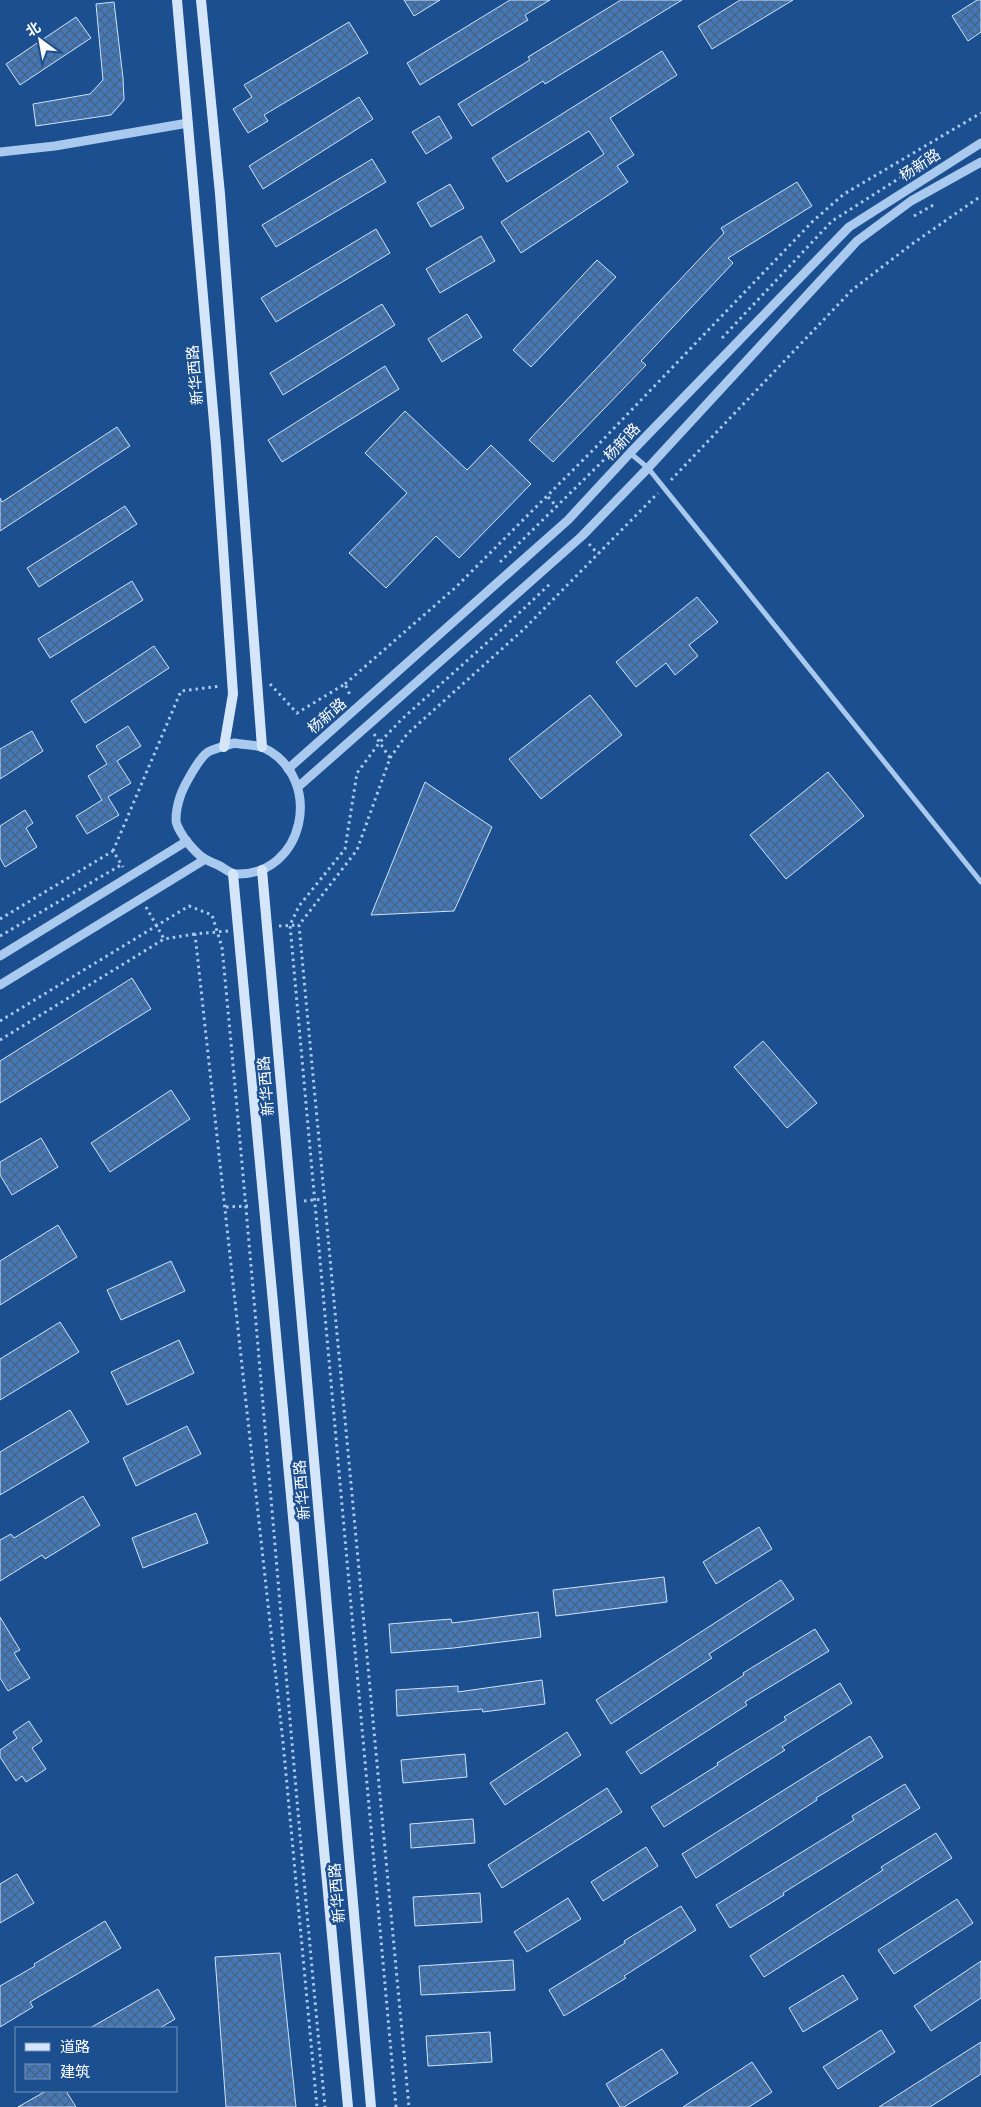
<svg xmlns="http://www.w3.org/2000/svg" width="981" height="2107" viewBox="0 0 981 2107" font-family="Rubik,'Noto Sans SC',sans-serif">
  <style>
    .building { fill: url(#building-cross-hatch); stroke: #cfe3fa }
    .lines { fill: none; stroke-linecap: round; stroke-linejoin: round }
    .path { stroke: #a9c9ee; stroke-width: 3; stroke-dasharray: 2.5 4; stroke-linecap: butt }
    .minor { stroke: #a9c9ee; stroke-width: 5 }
    .tertiary { stroke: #a9c9ee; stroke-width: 9 }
    .secondary { stroke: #d6e6fa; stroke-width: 10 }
    .labels { text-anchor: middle; stroke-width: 5; stroke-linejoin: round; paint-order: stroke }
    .street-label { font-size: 15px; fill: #fff; stroke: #1b4f8f }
  </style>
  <defs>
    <pattern id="building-cross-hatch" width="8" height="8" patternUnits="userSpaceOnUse" patternTransform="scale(1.25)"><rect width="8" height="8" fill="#4478b7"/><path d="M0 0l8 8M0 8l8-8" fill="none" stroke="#486282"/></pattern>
  </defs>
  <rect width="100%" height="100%" fill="#1b4f8f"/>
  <!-- building -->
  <g class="building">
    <path d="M404 0H440L414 16Z"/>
    <path d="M510 0H550L525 15 528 20 420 85 407 63Z"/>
    <path d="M621 0H682L545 84 543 81 472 126 458 104 530 60 528 57Z"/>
    <path d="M740 0H793L712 49 698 26Z"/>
    <path d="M977 0H981V32L968 41 952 16Z"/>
    <path d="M114 2 123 78 124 100 111 115 36 126 33 104 90 94 103 80 96 4Z"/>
    <path d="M76 17 91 38 20 85 6 64Z"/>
    <path d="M349 22 368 53 264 115 268 121 248 133 233 109 252 97 244 85Z"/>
    <path d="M662 51 677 75 610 118 634 155 617 166 628 182 521 253 501 222 604 154 589 131 507 182 492 158Z"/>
    <path d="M359 97 373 119 263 189 249 166Z"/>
    <path d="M439 116 452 138 426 154 412 132Z"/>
    <path d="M372 159 386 182 276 247 262 225Z"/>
    <path d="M797 182 812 206 728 258 733 263 641 361 646 365 553 462 529 440 724 233 721 228Z"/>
    <path d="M450 184 464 208 431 227 417 203Z"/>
    <path d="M376 229 390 253 276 322 261 298Z"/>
    <path d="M481 236 495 261 440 293 426 269Z"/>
    <path d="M597 260 616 277 531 367 513 350Z"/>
    <path d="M382 304 395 325 283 395 270 373Z"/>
    <path d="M467 314 482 337 442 362 428 339Z"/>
    <path d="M385 366 399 389 282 462 268 440Z"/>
    <path d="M405 411 467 470 491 445 531 484 459 558 436 536 386 588 349 553 407 493 365 453Z"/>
    <path d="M117 427 130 446 0 531V498L2 502Z"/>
    <path d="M125 506 137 524 39 587 27 568Z"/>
    <path d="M132 581 143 600 50 658 38 639Z"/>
    <path d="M697 597 718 622 689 645 698 656 675 675 666 663 636 687 616 662Z"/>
    <path d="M154 646 169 668 85 723 71 701Z"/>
    <path d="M590 695 622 735 541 799 509 759Z"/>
    <path d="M128 726 141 746 117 761 131 783 108 797 119 815 87 834 76 816 102 800 88 776 107 764 96 746Z"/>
    <path d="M32 731 43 751 0 779V749Z"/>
    <path d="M828 772 864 816 786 879 750 835Z"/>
    <path d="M425 782 492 827 454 911 371 915Z"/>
    <path d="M25 810 33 823 26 828 37 847 5 867 0 858V826Z"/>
    <path d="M132 978 151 1009 0 1103V1061Z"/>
    <path d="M763 1041 817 1103 787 1128 734 1067Z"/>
    <path d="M171 1090 190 1119 110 1172 91 1143Z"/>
    <path d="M41 1138 58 1167 12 1195 0 1175V1162Z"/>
    <path d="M58 1225 77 1257 0 1305V1261Z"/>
    <path d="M171 1261 185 1291 121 1320 107 1290Z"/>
    <path d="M60 1322 79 1352 0 1400V1359Z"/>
    <path d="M179 1340 194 1373 127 1405 111 1372Z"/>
    <path d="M70 1410 89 1442 0 1495V1452Z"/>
    <path d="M187 1426 201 1454 136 1486 123 1458Z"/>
    <path d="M83 1496 100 1525 45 1559 42 1555 0 1581V1540L11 1534 14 1538Z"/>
    <path d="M196 1513 208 1543 143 1568 132 1538Z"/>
    <path d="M759 1527 772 1549 716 1584 703 1562Z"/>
    <path d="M664 1577 667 1602 556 1616 553 1590Z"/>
    <path d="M781 1580 794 1599 709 1654 712 1658 611 1724 596 1700Z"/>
    <path d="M538 1612 541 1637 454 1648 391 1653 389 1624 451 1619 452 1623Z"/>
    <path d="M0 1617 20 1650 14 1653 30 1678 8 1691 0 1678Z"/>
    <path d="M815 1629 829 1651 745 1702 747 1705 641 1774 626 1752 744 1675 743 1673Z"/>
    <path d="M542 1680 545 1704 483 1712 482 1709 397 1716 396 1690 458 1686V1692Z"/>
    <path d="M840 1683 852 1703 782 1747 785 1750 664 1827 651 1807 718 1765 717 1763 786 1720 784 1717Z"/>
    <path d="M29 1721 42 1741 32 1748 46 1769 26 1782 22 1776 16 1781 0 1757V1750L17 1738 13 1732Z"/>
    <path d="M567 1732 581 1755 505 1805 490 1783Z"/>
    <path d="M870 1736 883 1757 816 1798 817 1800 696 1878 682 1854Z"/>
    <path d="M465 1754 467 1777 403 1783 401 1760Z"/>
    <path d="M905 1784 920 1808 783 1893 784 1895 730 1928 716 1905 854 1820 852 1816Z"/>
    <path d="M607 1788 622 1812 502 1888 488 1865Z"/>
    <path d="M473 1819 475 1843 411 1848 410 1824Z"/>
    <path d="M936 1833 952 1858 764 1977 750 1956 883 1870 881 1867Z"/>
    <path d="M646 1847 658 1866 603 1901 591 1882Z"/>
    <path d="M17 1874 34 1903 0 1923V1884Z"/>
    <path d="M480 1893 482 1922 415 1926 413 1897Z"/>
    <path d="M568 1898 581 1919 527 1952 514 1932Z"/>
    <path d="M957 1899 973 1923 894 1974 878 1950Z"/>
    <path d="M681 1906 696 1930 624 1976 626 1978 564 2016 549 1990 625 1943 624 1941Z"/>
    <path d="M105 1921 121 1948 30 2002 33 2007 0 2027V1986L35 1966 34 1964Z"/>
    <path d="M280 1953 296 2107H226L215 1957Z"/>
    <path d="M513 1960 515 1990 421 1995 419 1966Z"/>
    <path d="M981 1961V1998L931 2031 914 2006Z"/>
    <path d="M843 1975 858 1999 803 2032 789 2008Z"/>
    <path d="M158 1989 175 2019 160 2028H90Z"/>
    <path d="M881 2030 895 2052 838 2089 823 2067Z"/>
    <path d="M490 2032 492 2062 428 2066 426 2036Z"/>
    <path d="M981 2042V2074L930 2107H879Z"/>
    <path d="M662 2049 678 2073 624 2107H620L606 2084Z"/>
    <path d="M752 2062 772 2092 749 2107H683Z"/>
    <path d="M46 2091H66L76 2107H18Z"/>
  </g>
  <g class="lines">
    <!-- path -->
    <g class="path">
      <path d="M914 216 935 204"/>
      <path d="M722 338 832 221 917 167"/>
      <path d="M671 480 852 290 912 244 981 196"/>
      <path d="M548 497 557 507"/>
      <path d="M589 544 598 554"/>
      <path d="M500 562 617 447"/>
      <path d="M270 684 297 713 345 684 351 697"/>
      <path d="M345 684 456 587 594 449 813 221 844 194 981 113"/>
      <path d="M374 734 390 758 357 850 299 925 409 2107"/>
      <path d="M390 758 407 734 523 630 658 493"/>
      <path d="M113 851 181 691 221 686"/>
      <path d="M146 907 164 939"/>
      <path d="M0 919 113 851 123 867"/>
      <path d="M279 926 299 925"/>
      <path d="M228 931 195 934 283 1742 317 2107"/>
      <path d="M0 936 121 865"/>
      <path d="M0 1021 189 906 212 915 222 947C259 1334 288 1721 325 2107"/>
      <path d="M0 1040 164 939 195 934"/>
      <path d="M304 1201 323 1199"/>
      <path d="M226 1207 248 1206"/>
      <path d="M396 2107 290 925 299 906 345 849 357 773 380 742 402 719 500 631 552 582"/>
    </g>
    <!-- minor -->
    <path class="minor" d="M630 453 648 468 981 882"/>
    <!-- tertiary -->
    <g class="tertiary">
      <path d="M0 152 55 146 188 123"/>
      <path d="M234 743C243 745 255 744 264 748 325 778 305 877 235 874 229 873 223 867 218 865 203 859 199 856 188 843 184 838 176 826 176 820 176 813 178 803 180 797 183 787 199 758 208 752 216 748 226 746 234 743Z"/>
      <path d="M288 769 568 520 630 453 849 227 981 143"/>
      <path d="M298 787 582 536 648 468 857 241 911 201 981 162"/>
      <path d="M0 956 187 841"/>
      <path d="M0 985 204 860"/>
    </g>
    <!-- secondary -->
    <g class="secondary">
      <path d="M177 0 216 445 233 694 224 747"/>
      <path d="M201 0 220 194 262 747"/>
      <path d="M262 870 371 2107"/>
      <path d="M233 874 348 2107"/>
    </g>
  </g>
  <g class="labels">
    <!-- street labels -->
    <g class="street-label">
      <text transform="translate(920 165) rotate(-33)" y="5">杨新路</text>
      <text transform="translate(195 375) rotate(-95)" y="5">新华西路</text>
      <text transform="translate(622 442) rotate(-47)" y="5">杨新路</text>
      <text transform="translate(327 716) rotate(-41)" y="5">杨新路</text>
      <text transform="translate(266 1086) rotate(-95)" y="5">新华西路</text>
      <text transform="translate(302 1490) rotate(-95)" y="5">新华西路</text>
      <text transform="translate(337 1893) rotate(-95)" y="5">新华西路</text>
    </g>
  </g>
  <!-- legend -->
  <rect x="15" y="2027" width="162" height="65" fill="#1b4f8f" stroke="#7695bc"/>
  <rect x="25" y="2043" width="25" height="8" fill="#d6e6fa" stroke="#7695bc"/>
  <text x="60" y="2052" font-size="15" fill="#ffffff">道路</text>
  <rect x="25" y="2064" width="25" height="15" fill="url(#building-cross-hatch)" stroke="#7695bc"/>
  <text x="60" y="2077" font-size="15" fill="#ffffff">建筑</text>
  <!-- north arrow -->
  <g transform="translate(40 40) rotate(328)" stroke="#1b4f8f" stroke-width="4" paint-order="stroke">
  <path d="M0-4L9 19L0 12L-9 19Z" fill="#ffffff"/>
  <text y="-8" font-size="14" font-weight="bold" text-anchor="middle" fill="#ffffff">北</text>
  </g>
</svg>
